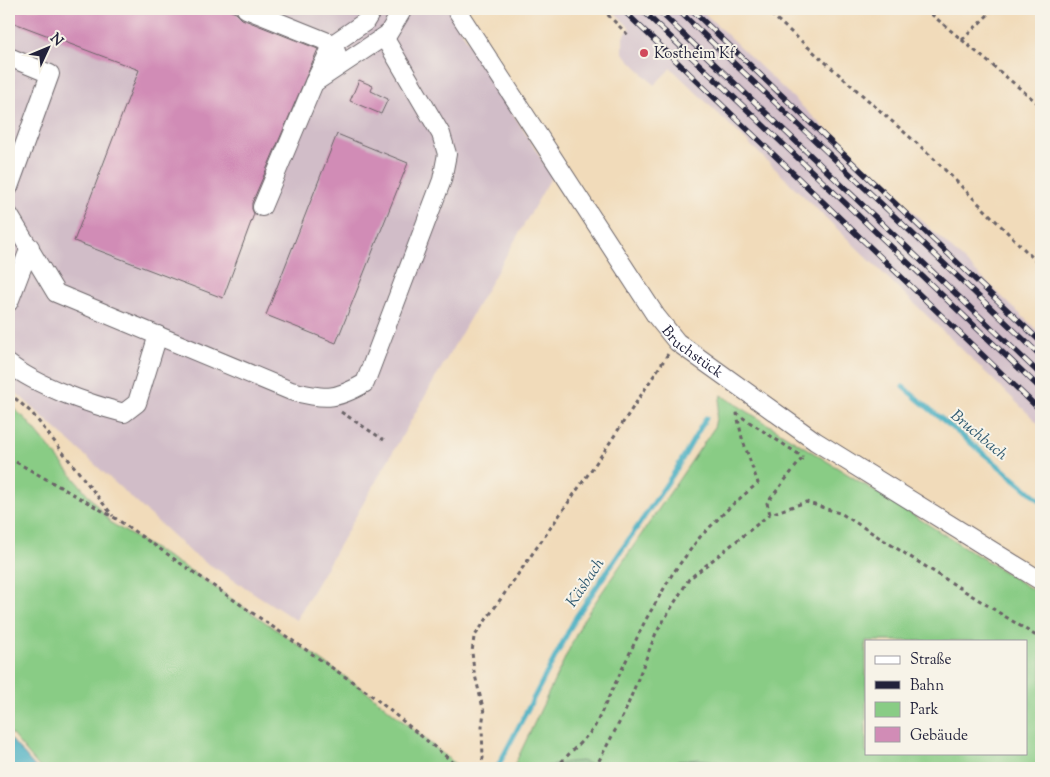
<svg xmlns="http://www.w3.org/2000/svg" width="1050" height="777" viewBox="0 0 1050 777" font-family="'Sorts Mill Goudy',serif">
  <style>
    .industrial { fill: #d1bdc8 }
    .green { fill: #89cc85; stroke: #567760; fill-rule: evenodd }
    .forest { fill: #6eb072; stroke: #486956 }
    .water { fill: #41acc0; stroke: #32677e }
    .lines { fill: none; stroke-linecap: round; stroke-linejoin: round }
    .stream { stroke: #41acc0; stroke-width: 5 }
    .building { fill: #d18cb6 }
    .minor-casing { stroke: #6a6367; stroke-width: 20 }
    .path { stroke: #6a6367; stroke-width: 3; stroke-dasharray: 4 4; stroke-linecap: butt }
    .minor { stroke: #fff; stroke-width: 18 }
    .rail-casing { stroke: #22223b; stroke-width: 5.5 }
    .rail { stroke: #f7f3e8; stroke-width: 4; stroke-dasharray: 11; stroke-linecap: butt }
    .poi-dot { fill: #d1495b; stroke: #f7f3e8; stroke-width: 2 }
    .labels { text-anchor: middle; stroke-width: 4; stroke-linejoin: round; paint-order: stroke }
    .poi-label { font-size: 15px; fill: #22223b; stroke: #f7f3e8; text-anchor: start }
    .street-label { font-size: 15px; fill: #22223b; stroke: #f7f3e8 }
    .water-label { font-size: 16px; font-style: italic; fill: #2e5970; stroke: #f7f3e8 }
  </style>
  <rect width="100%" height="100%" fill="#f7f3e8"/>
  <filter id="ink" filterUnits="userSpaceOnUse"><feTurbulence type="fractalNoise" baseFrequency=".02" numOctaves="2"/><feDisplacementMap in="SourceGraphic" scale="10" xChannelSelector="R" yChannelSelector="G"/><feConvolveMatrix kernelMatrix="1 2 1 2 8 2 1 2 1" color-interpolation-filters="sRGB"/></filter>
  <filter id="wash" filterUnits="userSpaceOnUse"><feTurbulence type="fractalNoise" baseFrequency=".0096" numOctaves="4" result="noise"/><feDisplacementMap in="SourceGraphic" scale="20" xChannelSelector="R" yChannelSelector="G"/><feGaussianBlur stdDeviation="1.12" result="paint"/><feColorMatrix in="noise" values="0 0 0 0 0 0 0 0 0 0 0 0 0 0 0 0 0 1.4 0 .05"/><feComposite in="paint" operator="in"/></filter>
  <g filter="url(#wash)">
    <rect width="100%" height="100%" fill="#f1dbba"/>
    <!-- industrial -->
    <g class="industrial">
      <path d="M9 9H451L459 27 552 176 296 620 193 554 9 386Z"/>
      <path d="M611 9H700L1041 334V426L671 68 654 85 623 53V37L630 28Z"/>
    </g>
    <!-- green -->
    <g class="green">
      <path d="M721 395 1041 595V768H513L583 620 714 428ZM866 641H1026V753H866Z"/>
      <path d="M9 405 26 419 111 523 191 571 370 694 460 768H40L9 731Z"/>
    </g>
    <!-- forest -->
    <g class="forest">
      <path d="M699 759 718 762 722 768H664L678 761Z"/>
      <path d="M582 761 600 768H539L568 762Z"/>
    </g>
    <!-- water -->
    <path class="water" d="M9 737 36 768H9Z"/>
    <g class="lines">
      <!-- stream -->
      <g class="stream">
        <path d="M903 387 1041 501"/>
        <path d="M497 768 576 617 674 473 706 418"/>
      </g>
    </g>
    <g id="blocks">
      <!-- building -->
      <g class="building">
        <path d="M9 9H226L236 13 242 19 318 49 252 203V209L254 214 223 298 74 241 139 70 9 21Z"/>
        <path d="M359 80 373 86 371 91 388 99 381 114 350 101Z"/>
        <path d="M337 134 408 163 336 343 266 315Z"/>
      </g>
    </g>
  </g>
  <g filter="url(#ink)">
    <use href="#blocks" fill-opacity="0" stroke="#6a6367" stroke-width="1"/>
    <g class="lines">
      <defs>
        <g id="minor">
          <path d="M246 9 333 44 337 54"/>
          <path id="s1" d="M456 9 656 316 677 342 815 441 1041 581"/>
          <path d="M9 57 50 74 9 187"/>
          <path d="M314 83 388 34 403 9"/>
          <path d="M262 207 314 83 333 44 365 22 373 9"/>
          <path d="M9 215 56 293 291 391C325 399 334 401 365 383L442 180 447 154 441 134 384 37"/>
          <path d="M9 302 30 247"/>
          <path d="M9 364C37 386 89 404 124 413L137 403 158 335"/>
        </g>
      </defs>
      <!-- minor casing -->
      <use href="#minor" class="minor-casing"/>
      <!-- path -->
      <g class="path">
        <path d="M602 9 630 37"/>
        <path d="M765 9 929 154 1041 266"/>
        <path d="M925 9 1041 106"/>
        <path d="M962 40 994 9"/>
        <path d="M9 393 32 413 113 516"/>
        <path d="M341 412 384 440"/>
        <path d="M9 458 115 518 370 694 460 768"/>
        <path d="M770 514 767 503 804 456"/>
        <path d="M480 768 483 758 482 727 484 712 474 671 472 652 474 637 603 453 668 354"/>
        <path d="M556 768C568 754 582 742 594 728L645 621 673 573 700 537 732 505 758 483 742 438 737 414 803 457"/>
        <path d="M595 768 625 712 656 633 689 579 770 514 806 502 842 514 1041 639"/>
      </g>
      <!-- minor -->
      <use href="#minor" class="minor"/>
      <defs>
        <g id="rail">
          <path d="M622 9 1041 411"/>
          <path d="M641 9 1041 389"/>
          <path d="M657 9 1041 375"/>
          <path d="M677 9 1041 356"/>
          <path d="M691 9 1041 342"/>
        </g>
      </defs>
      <!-- rail casing -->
      <use href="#rail" class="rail-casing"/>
      <!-- rail -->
      <use href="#rail" class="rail"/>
    </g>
  </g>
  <!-- markers -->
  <circle class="poi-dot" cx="644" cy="53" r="5"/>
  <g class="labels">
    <!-- poi labels -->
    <g class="poi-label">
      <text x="654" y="58">Kostheim Kf</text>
    </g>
    <!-- street labels -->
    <g class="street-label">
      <text dy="5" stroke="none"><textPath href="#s1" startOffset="418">Bruchstück</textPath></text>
    </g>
    <!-- water labels -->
    <g class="water-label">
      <text transform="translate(980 434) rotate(40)" y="6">Bruchbach</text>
      <text transform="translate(584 582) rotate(-56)" y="6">Käsbach</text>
    </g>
  </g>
  <!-- margin -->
  <rect width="1050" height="777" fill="none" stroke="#f7f3e8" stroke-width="30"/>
  <!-- legend -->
  <rect x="865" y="640" width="162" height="115" fill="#f7f3e8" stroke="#a29fa3"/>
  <rect x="875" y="656" width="25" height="8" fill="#ffffff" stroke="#a29fa3"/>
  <text x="910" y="664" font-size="15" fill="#22223b">Straße</text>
  <rect x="875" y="681" width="25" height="8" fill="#22223b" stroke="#a29fa3"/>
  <text x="910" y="690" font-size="15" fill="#22223b">Bahn</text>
  <rect x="875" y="702" width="25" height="15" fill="#89cc85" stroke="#a29fa3"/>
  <text x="910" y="714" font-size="15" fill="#22223b">Park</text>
  <rect x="875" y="727" width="25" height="15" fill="#d18cb6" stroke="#a29fa3"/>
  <text x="910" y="740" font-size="15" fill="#22223b">Gebäude</text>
  <!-- north arrow -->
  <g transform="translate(48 48) rotate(46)" stroke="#f7f3e8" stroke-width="4" paint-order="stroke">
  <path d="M0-4L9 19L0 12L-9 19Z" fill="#22223b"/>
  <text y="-8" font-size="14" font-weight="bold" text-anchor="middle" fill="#22223b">N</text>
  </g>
</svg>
